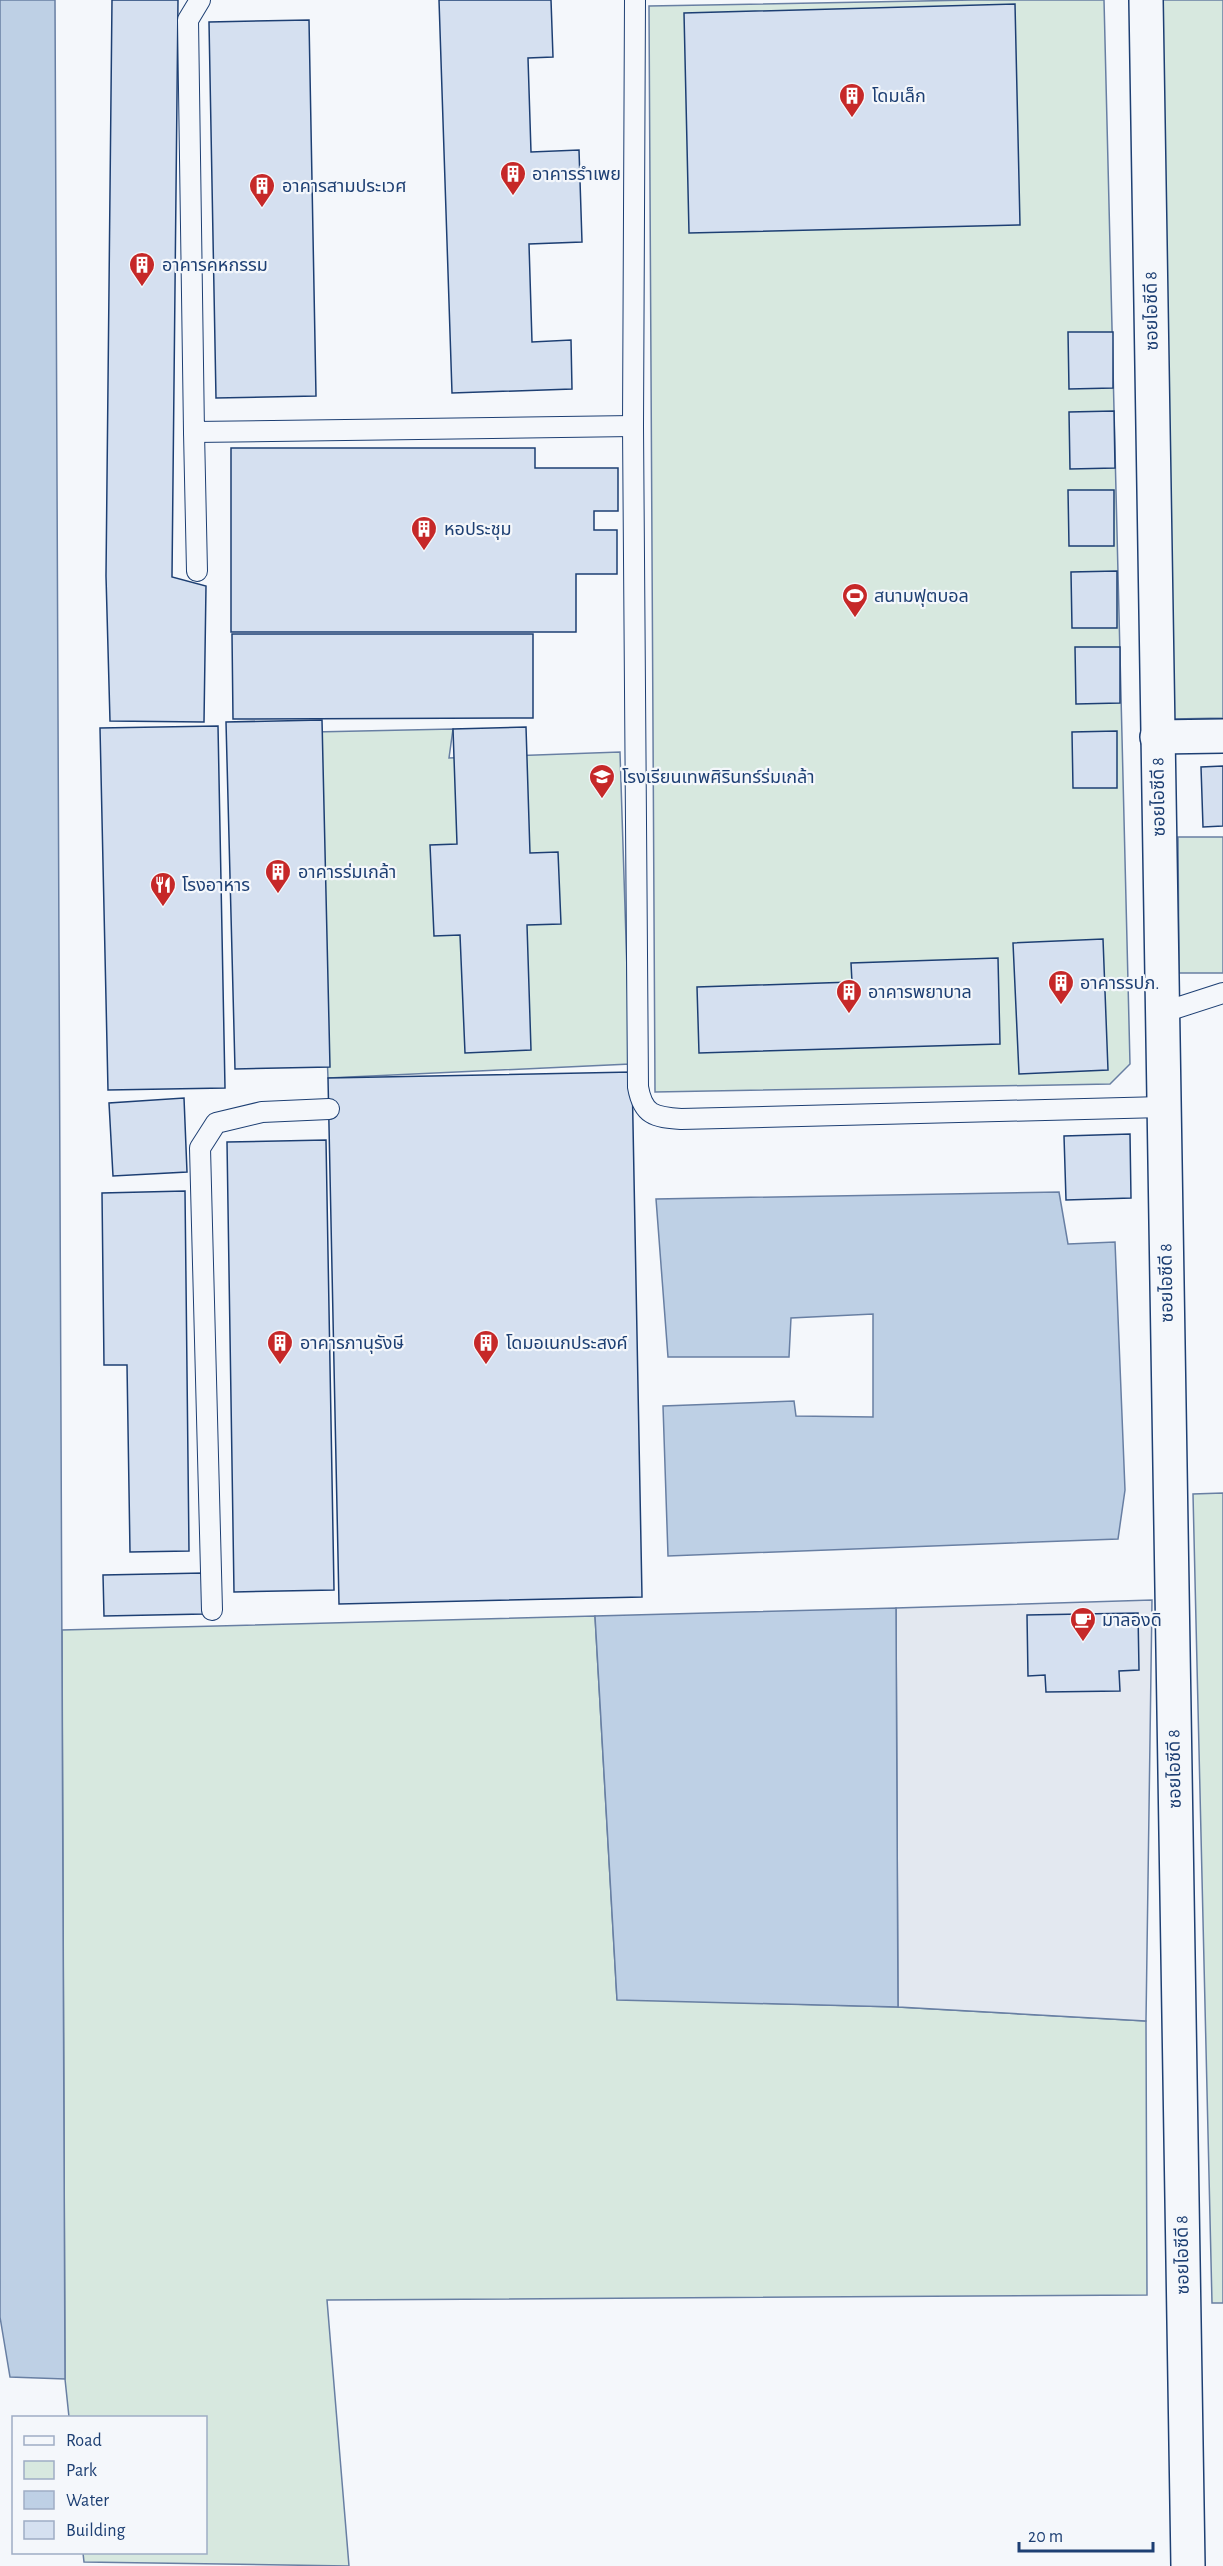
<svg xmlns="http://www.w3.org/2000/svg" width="1223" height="2566" viewBox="0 0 1223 2566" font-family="'Alegreya Sans','Noto Sans Thai',sans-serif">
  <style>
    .green { fill: #d7e8df; stroke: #687fa3; stroke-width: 1.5 }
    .parking { fill: #e3e8f0; stroke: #687fa3; stroke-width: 1.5 }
    .water { fill: #bed0e5; stroke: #687fa3; stroke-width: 1.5 }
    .building { fill: #d5e0f0; stroke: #1d3f73; stroke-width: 1.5 }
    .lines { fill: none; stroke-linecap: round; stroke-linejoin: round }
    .service-casing { stroke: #1d3f73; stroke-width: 22 }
    .minor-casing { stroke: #1d3f73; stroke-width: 36 }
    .service { stroke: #f4f7fb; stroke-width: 20 }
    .minor { stroke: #f4f7fb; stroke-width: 33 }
    .labels { text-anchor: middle; stroke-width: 4.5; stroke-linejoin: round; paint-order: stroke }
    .poi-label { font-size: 18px; fill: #1d3f73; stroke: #f4f7fb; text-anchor: start }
    .street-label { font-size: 18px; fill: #1d3f73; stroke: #f4f7fb }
  </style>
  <rect width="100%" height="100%" fill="#f4f7fb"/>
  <!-- green -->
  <g class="green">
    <path d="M974 0H1104L1130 1064 1110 1084 655 1092 649 6Z"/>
    <path d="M1161 0H1223V718L1173 719Z"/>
    <path d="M453 729 449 758 620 752 630 1064 328 1078 314 732Z"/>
    <path d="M1178 837H1223V973H1179Z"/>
    <path d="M1223 1493V2303H1212L1193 1494Z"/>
    <path d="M595 1616 617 1999 898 2007 1146 2021 1147 2295 327 2300 349 2566 84 2562 83 2553 206 2552V2418L69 2417 65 2379 62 1630Z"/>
  </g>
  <!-- parking -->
  <path class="parking" d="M1152 1600 1146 2021 898 2007 896 1608Z"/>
  <!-- water -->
  <g class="water">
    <path d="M0 0H55L65 2379 10 2377 0 2317Z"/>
    <path d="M1059 1192 1068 1244 1115 1242 1125 1490 1118 1539 668 1556 663 1406 794 1401 796 1416 873 1417V1314L791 1318 789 1357H668L656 1199Z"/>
    <path d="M896 1608 898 2007 617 2000 595 1616Z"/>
  </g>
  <!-- building -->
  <g class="building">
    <path d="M112 0H178L172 577 206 586 204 722 110 721 106 576Z"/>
    <path d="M439 0H551L553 57 528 58 531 152 579 150 582 242 529 244 532 342 571 340 572 389 452 393Z"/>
    <path d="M1015 4 1020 225 689 233 684 13Z"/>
    <path d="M309 20 316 396 216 398 209 22Z"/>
    <path d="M1068 332H1113V388L1069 389Z"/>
    <path d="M1114 411 1115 468 1070 469 1069 412Z"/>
    <path d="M231 448H535V468H618V511H594V530H617V574H576V632H231Z"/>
    <path d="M1068 490H1114V546H1069Z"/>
    <path d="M1117 571V628H1072L1071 572Z"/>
    <path d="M232 634H533V718L233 719Z"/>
    <path d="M1075 647H1120V703L1076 704Z"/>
    <path d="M322 720 330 1067 235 1069 226 722Z"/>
    <path d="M218 726 225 1088 108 1090 100 728Z"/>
    <path d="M526 727 530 853 558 852 561 924 527 925 531 1050 465 1053 460 935 434 936 430 845 457 844 453 729Z"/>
    <path d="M1117 731V788H1073L1072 732Z"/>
    <path d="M1223 766V826L1203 827 1201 767Z"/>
    <path d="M1103 939 1108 1070 1019 1074 1013 943Z"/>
    <path d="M998 958 1000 1044 699 1053 697 987 852 982 851 963Z"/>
    <path d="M632 1072 642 1597 339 1604 328 1078Z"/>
    <path d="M184 1098 187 1172 113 1176 109 1103Z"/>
    <path d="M1130 1134 1131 1198 1066 1200 1064 1136Z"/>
    <path d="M326 1140 334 1590 234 1592 227 1142Z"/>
    <path d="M185 1191 189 1551 130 1552 127 1365H104L102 1193Z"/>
    <path d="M204 1573V1614L104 1616 103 1575Z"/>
    <path d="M1138 1613 1139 1670 1119 1671 1120 1691 1046 1692 1045 1675 1028 1676 1027 1615Z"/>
  </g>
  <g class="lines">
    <defs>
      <g id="service">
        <path d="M200 0 188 20 194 432 633 426"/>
        <path d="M635 0 633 426 638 1087C643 1115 654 1117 681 1119L1163 1107"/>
        <path d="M194 432 197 571"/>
        <path d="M1161 1013 1223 993"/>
        <path d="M212 1610 200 1148 216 1123 262 1112 329 1109"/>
      </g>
      <g id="minor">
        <path d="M1146 0 1188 2566"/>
        <path d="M1157 737 1223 736"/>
      </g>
    </defs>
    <!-- service casing -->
    <use href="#service" class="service-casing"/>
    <!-- minor casing -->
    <use href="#minor" class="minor-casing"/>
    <!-- service -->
    <use href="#service" class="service"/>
    <!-- minor -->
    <use href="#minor" class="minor"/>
  </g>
  <!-- icons -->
  <defs>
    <symbol id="building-pin" viewBox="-11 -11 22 30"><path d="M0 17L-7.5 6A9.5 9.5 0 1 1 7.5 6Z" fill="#c62828" stroke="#f4f7fb"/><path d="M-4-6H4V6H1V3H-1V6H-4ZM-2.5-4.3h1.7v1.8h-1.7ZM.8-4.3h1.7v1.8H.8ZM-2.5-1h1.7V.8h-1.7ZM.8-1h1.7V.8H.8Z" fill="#fff"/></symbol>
    <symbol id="stadium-pin" viewBox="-11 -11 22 30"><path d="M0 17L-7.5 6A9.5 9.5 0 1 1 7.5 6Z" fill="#c62828" stroke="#f4f7fb"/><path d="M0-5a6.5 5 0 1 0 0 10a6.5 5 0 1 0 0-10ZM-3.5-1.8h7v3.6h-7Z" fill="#fff"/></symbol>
    <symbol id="school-pin" viewBox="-11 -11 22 30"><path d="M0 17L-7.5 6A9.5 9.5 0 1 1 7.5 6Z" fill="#c62828" stroke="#f4f7fb"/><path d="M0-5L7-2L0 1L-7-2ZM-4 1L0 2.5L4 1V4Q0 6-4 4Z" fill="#fff"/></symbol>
    <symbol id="restaurant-pin" viewBox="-11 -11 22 30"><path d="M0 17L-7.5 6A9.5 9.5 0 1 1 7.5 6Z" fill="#c62828" stroke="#f4f7fb"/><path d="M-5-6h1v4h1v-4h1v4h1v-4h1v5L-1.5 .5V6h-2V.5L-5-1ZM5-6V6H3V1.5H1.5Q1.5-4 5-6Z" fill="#fff"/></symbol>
    <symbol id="cafe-pin" viewBox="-11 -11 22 30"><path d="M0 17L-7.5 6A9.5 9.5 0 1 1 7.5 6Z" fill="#c62828" stroke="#f4f7fb"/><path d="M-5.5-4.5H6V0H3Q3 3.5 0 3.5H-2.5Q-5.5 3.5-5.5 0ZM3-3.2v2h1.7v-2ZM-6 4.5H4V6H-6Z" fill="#fff"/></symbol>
  </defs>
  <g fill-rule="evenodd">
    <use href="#building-pin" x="837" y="81" width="30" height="40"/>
    <use href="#building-pin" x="498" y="159" width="30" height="40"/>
    <use href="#building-pin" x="247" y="171" width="30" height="40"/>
    <use href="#building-pin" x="127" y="250" width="30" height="40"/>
    <use href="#building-pin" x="409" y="514" width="30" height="40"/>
    <use href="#stadium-pin" x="840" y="581" width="30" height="40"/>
    <use href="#school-pin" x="587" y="762" width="30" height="40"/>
    <use href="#building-pin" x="263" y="857" width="30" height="40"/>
    <use href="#restaurant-pin" x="148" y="870" width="30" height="40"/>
    <use href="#building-pin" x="1046" y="968" width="30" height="40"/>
    <use href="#building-pin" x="834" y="977" width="30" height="40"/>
    <use href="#building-pin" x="265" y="1328" width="30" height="40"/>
    <use href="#building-pin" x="471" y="1328" width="30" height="40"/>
    <use href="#cafe-pin" x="1068" y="1605" width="30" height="40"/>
  </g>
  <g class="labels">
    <!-- poi labels -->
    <g class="poi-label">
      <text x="872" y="102">โดมเล็ก</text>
      <text x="532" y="180">อาคารรำเพย</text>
      <text x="282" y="192">อาคารสามประเวศ</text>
      <text x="162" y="271">อาคารคหกรรม</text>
      <text x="444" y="535">หอประชุม</text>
      <text x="874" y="602">สนามฟุตบอล</text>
      <text x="622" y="783">โรงเรียนเทพศิรินทร์ร่มเกล้า</text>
      <text x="298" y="878">อาคารร่มเกล้า</text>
      <text x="182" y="891">โรงอาหาร</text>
      <text x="1080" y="989">อาคารรปภ.</text>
      <text x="868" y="998">อาคารพยาบาล</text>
      <text x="300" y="1349">อาคารภานุรังษี</text>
      <text x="506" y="1349">โดมอเนกประสงค์</text>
      <text x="1102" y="1626">มาลองดิ</text>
    </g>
    <!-- street labels -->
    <g class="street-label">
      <text transform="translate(1151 311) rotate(-91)" y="6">ซอยไอซีดี 8</text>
      <text transform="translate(1158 797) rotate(-91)" y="6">ซอยไอซีดี 8</text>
      <text transform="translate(1166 1283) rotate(-91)" y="6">ซอยไอซีดี 8</text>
      <text transform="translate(1174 1769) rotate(-91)" y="6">ซอยไอซีดี 8</text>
      <text transform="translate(1182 2255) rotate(-91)" y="6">ซอยไอซีดี 8</text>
    </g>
  </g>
  <!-- legend -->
  <rect x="12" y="2416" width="195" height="138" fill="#f4f7fb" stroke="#9eadc5" stroke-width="1.5"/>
  <rect x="24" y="2436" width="30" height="9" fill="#f4f7fb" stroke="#9eadc5" stroke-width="1.5"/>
  <text x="66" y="2446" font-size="18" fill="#1d3f73">Road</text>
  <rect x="24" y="2461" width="30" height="18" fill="#d7e8df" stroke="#9eadc5" stroke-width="1.5"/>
  <text x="66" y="2476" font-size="18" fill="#1d3f73">Park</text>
  <rect x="24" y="2491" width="30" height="18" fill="#bed0e5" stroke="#9eadc5" stroke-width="1.5"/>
  <text x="66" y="2506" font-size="18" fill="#1d3f73">Water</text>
  <rect x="24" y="2521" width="30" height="18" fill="#d5e0f0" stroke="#9eadc5" stroke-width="1.5"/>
  <text x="66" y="2536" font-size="18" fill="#1d3f73">Building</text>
  <!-- scale -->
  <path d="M1019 2542v9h134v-9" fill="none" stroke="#1d3f73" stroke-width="3"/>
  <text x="1028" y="2542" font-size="18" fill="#1d3f73" stroke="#f4f7fb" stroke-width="4.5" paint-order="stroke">20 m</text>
</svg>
